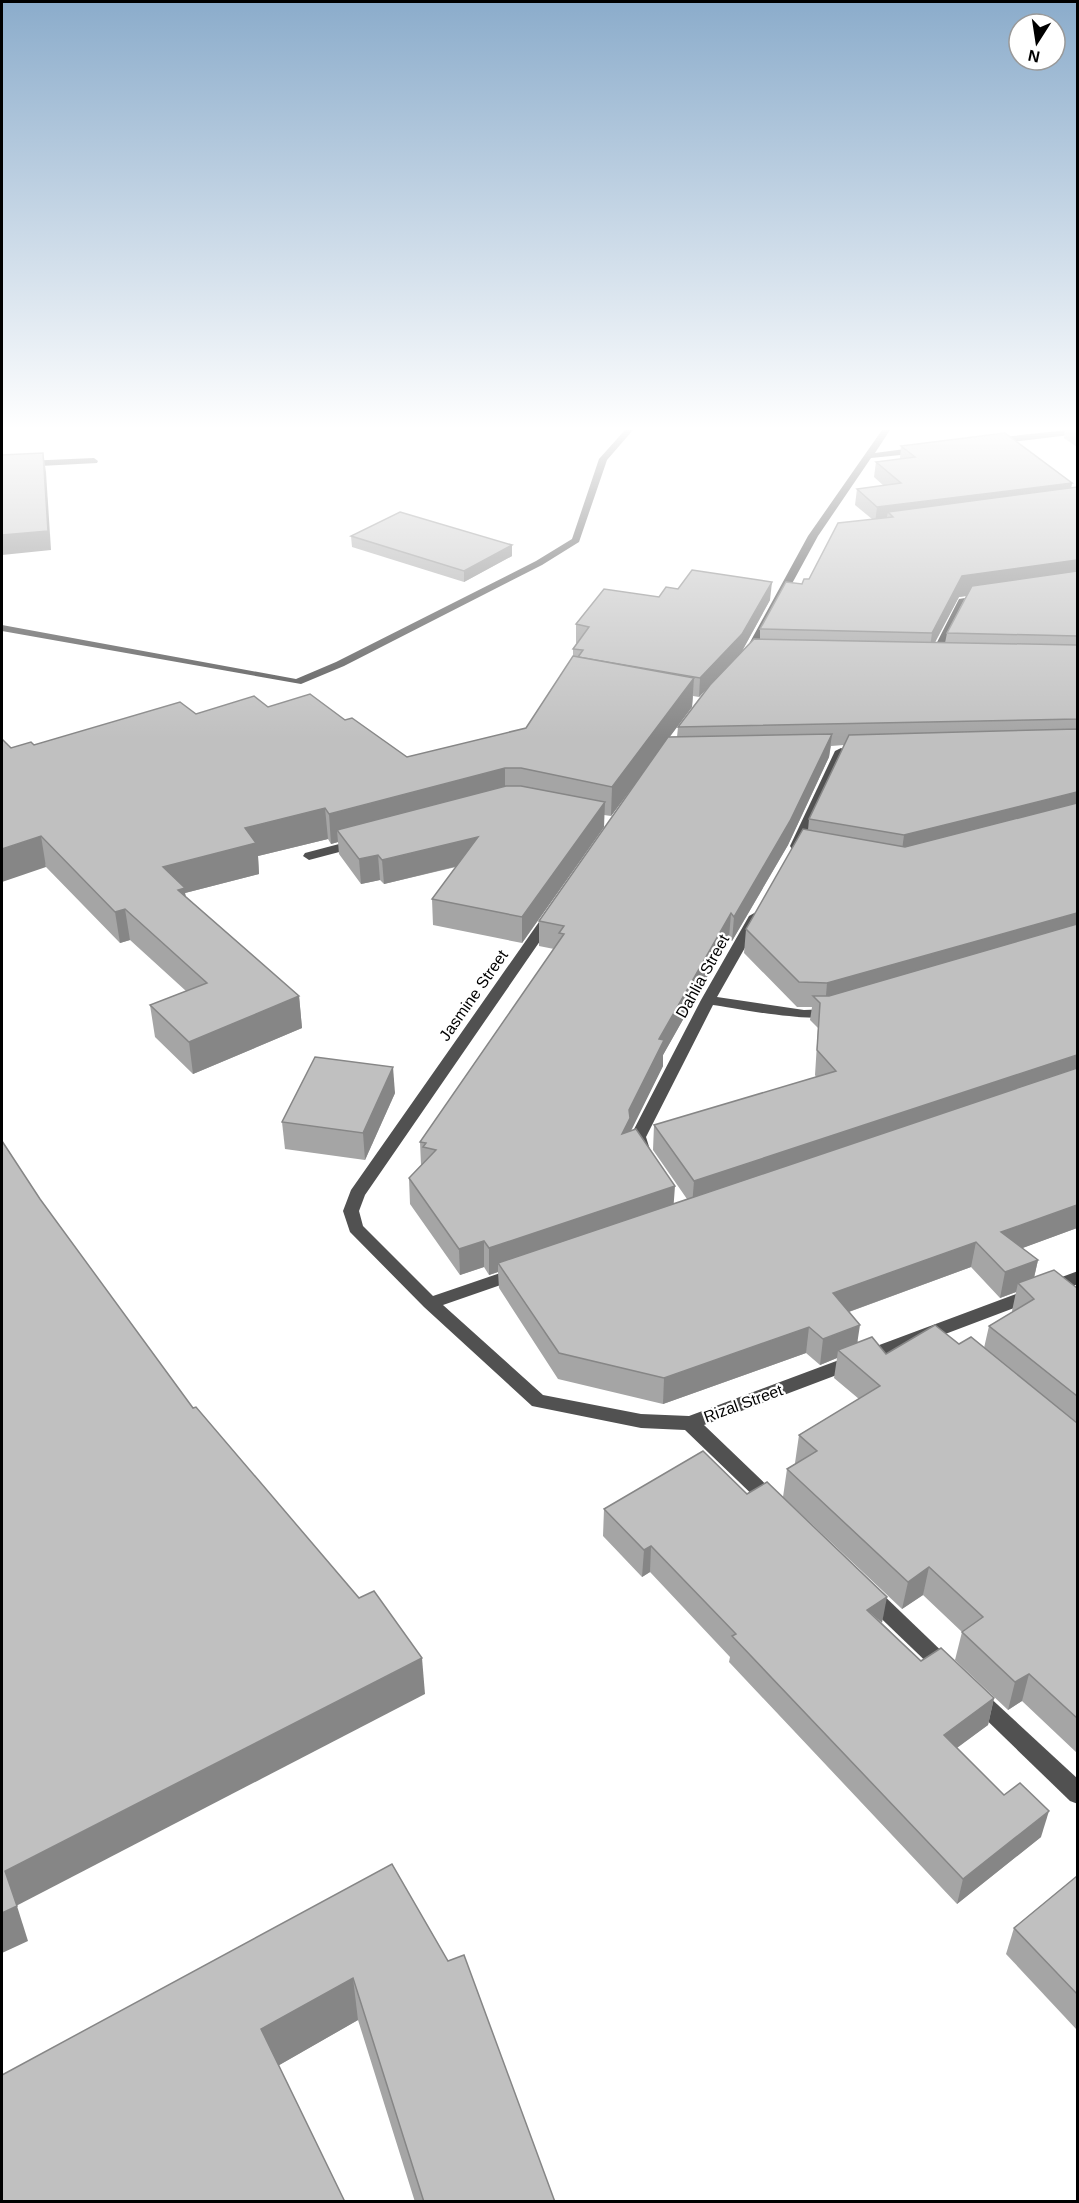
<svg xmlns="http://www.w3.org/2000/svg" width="1079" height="2203" viewBox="0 0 1079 2203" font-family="Arial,sans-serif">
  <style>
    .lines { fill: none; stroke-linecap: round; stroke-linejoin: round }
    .minor { fill: #515151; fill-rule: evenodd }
    .wall { fill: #a5a5a5; fill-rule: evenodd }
    .shaded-wall { fill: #868686 }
    .building { fill: #c0c0c0; stroke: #868686; stroke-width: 1.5 }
    .labels { text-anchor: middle; stroke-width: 4.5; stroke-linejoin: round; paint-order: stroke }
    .street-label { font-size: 16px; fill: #000; stroke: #fff }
  </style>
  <rect width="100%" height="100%" fill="#fff"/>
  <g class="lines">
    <!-- minor -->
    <g class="minor">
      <path d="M625 430H633L607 460 579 542 542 565 344 666 301 684 2 631V625L296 679 336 662 536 561 572 539 599 459Z"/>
      <path d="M882 430H890L875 453 920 447 924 450 920 453 871 458 818 536 753 655 744 657 743 655 808 536Z"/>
      <path d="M1068 430H1078V434L994 444 990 441 994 438Z"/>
      <path d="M94 458 98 461 97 463 2 468V462Z"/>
      <path d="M982 595 986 596V600L967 603 939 658 930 660 929 658 959 599Z"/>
      <path d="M841 748 847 751 802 846 796 850 792 849 790 846 835 751Z"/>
      <path d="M358 839 362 840V846L309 860 303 856 305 853Z"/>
      <path d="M551 911 558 915 365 1195 359 1211 363 1226 433 1296 512 1269H524L526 1273 524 1277 443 1305 543 1395 641 1414 689 1416 1078 1271V1284L704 1425 779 1497 781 1502 779 1507 772 1509 765 1507 685 1430 641 1428 532 1406 424 1307 350 1232 343 1211 351 1190 546 912Z"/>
      <path d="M756 912 763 916 717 997 804 1010 830 1009 837 1013C824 1026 734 1008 713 1005L646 1137 651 1153 648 1157H638L630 1137 701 1000 749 916Z"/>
      <path d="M870 1587 877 1589 953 1662 956 1668 953 1674 946 1677 939 1674 863 1601 860 1595 863 1589Z"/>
      <path d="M978 1690 985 1693 1078 1779V1804L1070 1801 971 1705 968 1699 971 1693Z"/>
    </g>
  </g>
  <!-- wall -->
  <g class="wall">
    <path d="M1065 430H1077V447L1064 438Z"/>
    <path d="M901 446 1072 483 1071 488 1077 487V1228L1022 1248 1038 1260 1034 1278 1077 1288V1753L1022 1701 1008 1710 955 1660 962 1632 923 1595 902 1609 783 1497 787 1469 796 1463H795L799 1435 859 1399 834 1378 837 1358 820 1365 806 1353 663 1404 558 1379 499 1288 498 1272 489 1275 484 1267 460 1275 410 1204 409 1178 421 1165 420 1142 554 949 539 946V921L645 771 611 816 604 815V827L522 943 433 925 432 899 456 867 384 884 380 880 361 884 339 854 338 842 331 844 328 839 258 856 259 874 185 893 186 897 299 996 302 1028 193 1074 155 1037 150 1005 186 991 130 940 120 943 46 867 11 748 34 745 196 714 268 707 345 720 407 757 526 728 573 657V649L578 643H576V624L659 597 770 600 742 651 760 639V629L802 584 809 579 872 519 855 505 857 489 884 486 874 477 876 462 900 459ZM966 596 947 633 945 643H934L959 597ZM708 687 678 727 677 737H669L692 707 693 696 699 697ZM844 745 809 819 808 830 746 929 744 953 797 1007H812L810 1020 818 1028 815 1075 816 1077 654 1125 653 1150 687 1199 674 1204 630 1131 663 1066V1055L729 938 732 941 788 845 829 757 831 746ZM971 1267 1000 1298 1016 1292 1012 1311 1013 1312 989 1326 984 1348 959 1344 886 1354 858 1343 849 1312Z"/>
    <path d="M351 536 512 545V556L464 582 352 547Z"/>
    <path d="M395 1093 365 1160 285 1149 282 1122Z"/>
    <path d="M604 1509 882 1623 921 1661 994 1698 988 1725 956 1748 1041 1837 957 1904 729 1662 730 1657 650 1572 642 1577 603 1536Z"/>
    <path d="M392 1864 555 2202H415L358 2020 279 2065 2 2202Z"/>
    <path d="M1077 1876V2030L1006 1954 1014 1928Z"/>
  </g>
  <!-- shaded-wall -->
  <g class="shaded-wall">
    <path d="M43 453 46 472 51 550 2 555V535Z"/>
    <path d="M1072 483 1069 498 888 512 886 521 875 523 877 507Z"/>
    <path d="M512 545V556L464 582V571Z"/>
    <path d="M1077 560V580L959 597 929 654 932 633 962 576Z"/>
    <path d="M772 582 770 600 741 653 699 697 700 678Z"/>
    <path d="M694 678 692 707 611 816 612 787Z"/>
    <path d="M832 734 829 757 788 845 732 941 734 917Z"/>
    <path d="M505 768V798L337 830 338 842 331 844 329 814Z"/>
    <path d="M1077 792V814L901 858 904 835Z"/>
    <path d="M605 802 604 827 522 943V917Z"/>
    <path d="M325 808 328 839 258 856 259 874 185 893 189 919 163 867 245 828Z"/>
    <path d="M41 836 46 867 2 882V849Z"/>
    <path d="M478 837V861L384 884 382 860Z"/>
    <path d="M378 855 380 880 361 884 359 859Z"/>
    <path d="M125 909 130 940 120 943 115 912Z"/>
    <path d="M731 913 729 938 663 1055V1066L630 1133 622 1134 629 1110 659 1039Z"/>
    <path d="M1077 913V936L825 1008 827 983Z"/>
    <path d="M299 996 302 1028 193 1074 189 1042Z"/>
    <path d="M1077 1055V1078L692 1206 694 1181Z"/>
    <path d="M393 1067 395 1093 365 1160 363 1133Z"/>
    <path d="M675 1186 673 1213 498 1263V1272L489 1275V1248Z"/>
    <path d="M1077 1205V1228L996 1258 1001 1232Z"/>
    <path d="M484 1241V1267L460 1275 459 1249Z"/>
    <path d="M976 1242 971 1267 829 1319 833 1293Z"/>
    <path d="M1038 1260 1032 1286 1018 1283 1016 1292 1000 1298 1005 1272Z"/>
    <path d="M860 1325 856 1351 838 1350 837 1358 820 1365 823 1339Z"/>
    <path d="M809 1327 806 1353 663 1404 664 1378Z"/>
    <path d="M651 1546 650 1572 642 1577 644 1550Z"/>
    <path d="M929 1567 923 1595 902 1609 908 1582Z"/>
    <path d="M887 1597 882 1623 867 1610Z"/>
    <path d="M422 1658 425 1694 16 1906 5 1871Z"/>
    <path d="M1029 1674 1022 1701 1008 1710 1015 1682Z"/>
    <path d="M994 1698 988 1725 938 1762 944 1735Z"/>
    <path d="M1049 1811 1041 1837 957 1904 963 1879Z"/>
    <path d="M17 1906 28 1941 2 1953V1913Z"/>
    <path d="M353 1978 358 2020 269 2071 261 2029Z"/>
  </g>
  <!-- building -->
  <g class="building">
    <path d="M1005 433 1072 483 877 507 857 489 901 483 876 462 915 457 901 446Z"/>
    <path d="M43 453 48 531 2 535V455Z"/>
    <path d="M1077 487V560L962 576 932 633 760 629 786 582 802 584 804 579H809L838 523 893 517 888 512Z"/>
    <path d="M400 512 512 545 464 571 351 536Z"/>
    <path d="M692 570 772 582 742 634 700 678 578 657 583 650 573 649 589 627 576 624 604 589 659 597 666 587 678 589Z"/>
    <path d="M1077 571V636L947 633 972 586Z"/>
    <path d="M754 639 1077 645V719L678 727 710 685Z"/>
    <path d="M573 656 694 678 612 787 521 768H505L329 814 325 808 245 828 256 843 163 867 185 888 178 890 299 996 189 1042 150 1005 207 983 125 909 115 912 41 836 2 849V739L11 748 31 742 34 745 180 702 196 714 254 696 268 707 310 694 345 720 352 718 407 757 526 728Z"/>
    <path d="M1077 729V792L904 835 809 819 849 735Z"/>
    <path d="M832 734 790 821 734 917 731 913 659 1039 664 1040 629 1110 630 1118 622 1134 636 1129 675 1186 489 1248 484 1241 459 1249 409 1178 436 1150 423 1147 426 1143 420 1142 564 934 559 933 564 926 539 921 668 737Z"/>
    <path d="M506 786H521L605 802 522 917 432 899 478 837 382 860 378 855 359 859 337 830Z"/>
    <path d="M1077 803V913L827 983 799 982 746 929 803 829 905 847Z"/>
    <path d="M1077 924V1055L694 1181 654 1125 836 1071 817 1050 820 1003 813 996H829Z"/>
    <path d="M315 1057 393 1067 363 1133 282 1122Z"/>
    <path d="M1077 1068V1205L1001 1232 1038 1260 1005 1272 976 1242 833 1293 860 1325 823 1339 809 1327 664 1378 559 1353 498 1263Z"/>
    <path d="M2 1141 40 1199 193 1408 196 1407 359 1598 374 1591 422 1658 5 1871 17 1906 2 1913Z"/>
    <path d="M1054 1270 1077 1288V1396L989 1326 1034 1299 1018 1283Z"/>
    <path d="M935 1325 959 1344 971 1337 1077 1423V1718L1029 1674 1015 1682 962 1632 983 1617 929 1567 908 1582 787 1469 817 1451 799 1435 880 1386 838 1350 872 1337 886 1354Z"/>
    <path d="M703 1451 747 1494 767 1482 887 1597 867 1610 921 1661 941 1648 994 1698 944 1735 1004 1795 1020 1783 1049 1811 963 1879 732 1636 736 1634 651 1546 644 1550 604 1509Z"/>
    <path d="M392 1864 448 1961 464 1955 555 2202H424L353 1978 261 2029 345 2202H2V2075Z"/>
    <path d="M1077 1876V1994L1014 1928Z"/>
  </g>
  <!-- sky -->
  <linearGradient id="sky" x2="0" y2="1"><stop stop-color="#8baccb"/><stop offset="0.58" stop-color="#fff"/><stop offset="1" stop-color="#fff" stop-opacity="0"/></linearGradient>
  <rect width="1079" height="738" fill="url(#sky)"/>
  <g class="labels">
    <!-- street labels -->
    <g class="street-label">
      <text transform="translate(702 976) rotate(-61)" y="6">Dahlia Street</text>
      <text transform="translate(473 995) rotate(-55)" y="6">Jasmine Street</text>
      <text transform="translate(743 1403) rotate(-20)" y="6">Rizal Street</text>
    </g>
  </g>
  <!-- border -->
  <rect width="1079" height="2203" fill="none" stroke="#000000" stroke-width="6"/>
  <!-- north arrow -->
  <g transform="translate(1037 42) rotate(192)"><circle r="28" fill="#ffffff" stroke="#999999" stroke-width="1.5"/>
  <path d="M0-4.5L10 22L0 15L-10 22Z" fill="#000000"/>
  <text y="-9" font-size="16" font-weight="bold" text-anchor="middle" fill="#000000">N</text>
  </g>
</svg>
